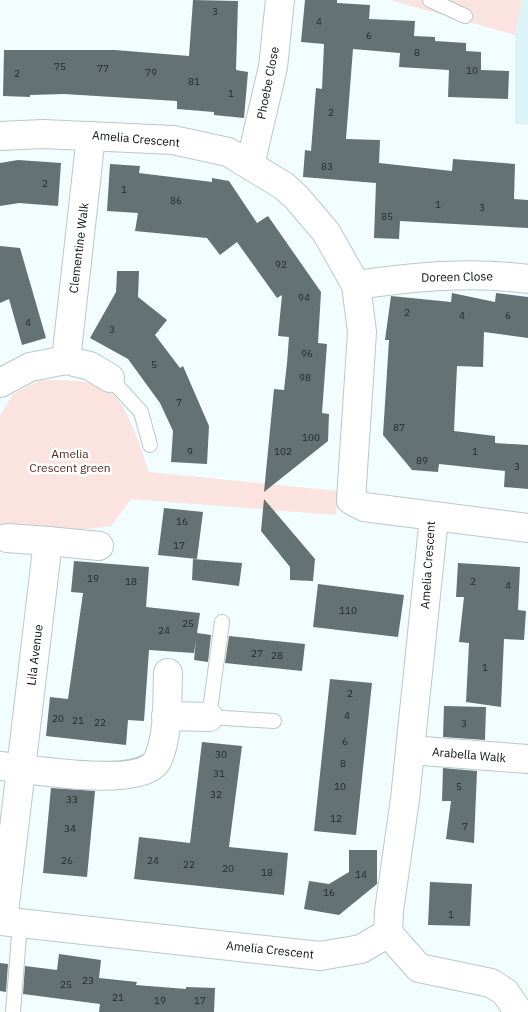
<svg xmlns="http://www.w3.org/2000/svg" width="528" height="1012" viewBox="0 0 528 1012" font-family="'IBM Plex Sans',sans-serif">
  <style>
    .built { fill: #dcf4f8 }
    .green { fill: #fbe3df }
    .building { fill: #657274 }
    .lines { fill: none; stroke-linecap: round; stroke-linejoin: round }
    .service-casing { stroke: #bbc8cb; stroke-width: 16 }
    .minor-casing { stroke: #bbc8cb; stroke-width: 30 }
    .service { stroke: #fff; stroke-width: 14 }
    .minor { stroke: #fff; stroke-width: 28 }
    .labels { text-anchor: middle; stroke-width: 5; stroke-linejoin: round; paint-order: stroke }
    .number-label { font-size: 10px; fill: #232a2b }
    .street-label { font-size: 12px; fill: #0d1213; stroke: #fff }
    .park-label { font-size: 12px; fill: #5a261e; stroke: #fff }
  </style>
  <rect width="100%" height="100%" fill="#f1fdff"/>
  <!-- built -->
  <path class="built" d="M522 0H528V125L515 124V35Z"/>
  <!-- green -->
  <g class="green">
    <path d="M390 0H522L515 35Z"/>
    <path d="M41 380C61 380 93 379 110 391 127 403 142 452 149 472L338 491 336 515 131 499 111 526 73 531 0 536V416L13 394Z"/>
  </g>
  <!-- building -->
  <g class="building">
    <path d="M193 0 238 1 236 70 248 72 244 118 214 115V112L177 109V101L64 94 30 95V97L3 96 4 50H115L189 56Z"/>
    <path d="M305 0H337V3L370 5 369 19 415 21 414 36 435 37V41L466 43V51L481 52V70L509 71 508 99 448 97 449 70 399 67 400 53 353 49 346 139 380 140 379 163 452 171 453 159 515 164 514 199 528 200V228L400 221 399 239 374 238 376 183 303 177 305 150 311 151 316 88 322 89 324 44 301 42Z"/>
    <path d="M18 160 61 163 58 206 19 203 0 206V163Z"/>
    <path d="M110 164 140 166 139 173 212 182V178L229 181 257 223 268 216 321 292 318 343 327 344 322 413 329 414 328 441 264 492 274 389 284 390 287 363 289 337 278 336 282 295 277 298 237 242 220 255 207 238 135 231 138 213 107 211Z"/>
    <path d="M0 246 20 248 46 338 22 345 9 299 0 303Z"/>
    <path d="M117 271H139L138 297 167 320 155 335 180 368 183 366 209 426 207 464 171 462 173 431 160 403 128 359 90 338 116 292Z"/>
    <path d="M452 293 495 302 496 293 528 297V338L484 332 483 367 457 366 454 431 495 436V443L528 445V489L504 487 505 471 439 464 438 472 412 470 383 435 389 340H385L391 296 451 302Z"/>
    <path d="M264 499 315 559 313 581 290 580V567L261 531Z"/>
    <path d="M164 508 203 512 197 559 158 555Z"/>
    <path d="M193 559 242 563 239 586 192 580Z"/>
    <path d="M74 561 149 567 146 607 200 613 197 633 211 635 208 662 194 660 196 640 194 653 149 650 144 721 128 720 126 745 46 736 50 697 68 699 83 593 71 592Z"/>
    <path d="M458 563 520 567 518 610 526 611 524 640 504 639 501 707 466 702 469 643 459 642 464 597H456Z"/>
    <path d="M318 584 404 595 398 637 313 627Z"/>
    <path d="M229 636 305 644 302 671 225 663Z"/>
    <path d="M330 679 372 683 356 835 314 831Z"/>
    <path d="M444 706 486 707 485 740 443 737Z"/>
    <path d="M202 742 242 746 229 847 288 853 284 895 134 879 139 837 190 843Z"/>
    <path d="M443 768 477 771 474 843 446 839 451 801H442Z"/>
    <path d="M51 788 95 791 87 877 43 873Z"/>
    <path d="M349 850H377V884L339 915 304 909 309 881 329 884 349 872Z"/>
    <path d="M430 882 472 884 470 926 428 925Z"/>
    <path d="M59 954 101 960 99 978 137 982 136 985 186 989V987L215 988 214 1012H99L100 1004 23 994 25 966 57 970Z"/>
    <path d="M0 963 8 964 6 992 0 991Z"/>
  </g>
  <g class="lines">
    <defs>
      <g id="service">
        <path d="M430 0 465 16"/>
        <path d="M110 378 141 412 150 445"/>
        <path d="M222 622 209 717 274 721"/>
        <path d="M13 1012 20 923"/>
      </g>
      <g id="minor">
        <path d="M0 136 43 134 173 140 228 152 284 186 297 198 326 232 356 285 362 332 351 500 364 507 528 528"/>
        <path d="M250 165 273 67 280 0"/>
        <path d="M356 285C413 277 470 271 528 279"/>
        <path d="M66 360 90 366 110 378"/>
        <path d="M0 383 30 367 66 360 91 136"/>
        <path d="M48 541 99 546"/>
        <path d="M166 716 209 717"/>
        <path d="M410 750 528 759"/>
        <path d="M0 766C29 769 144 790 158 759 169 733 167 701 168 673"/>
        <path d="M0 921 320 956 361 949 388 933 389 911 405 799 434 517"/>
        <path d="M3 921 48 541 7 538"/>
        <path d="M388 933 419 968 491 983 505 992 516 1008V1012"/>
      </g>
    </defs>
    <!-- service casing -->
    <use href="#service" class="service-casing"/>
    <!-- minor casing -->
    <use href="#minor" class="minor-casing"/>
    <!-- service -->
    <use href="#service" class="service"/>
    <!-- minor -->
    <use href="#minor" class="minor"/>
  </g>
  <g class="labels">
    <!-- number labels -->
    <g class="number-label">
      <text x="215" y="15">3</text>
      <text x="319" y="25">4</text>
      <text x="369" y="39">6</text>
      <text x="417" y="56">8</text>
      <text x="60" y="70">75</text>
      <text x="103" y="72">77</text>
      <text x="472" y="74">10</text>
      <text x="151" y="76">79</text>
      <text x="17" y="77">2</text>
      <text x="194" y="85">81</text>
      <text x="231" y="97">1</text>
      <text x="331" y="116">2</text>
      <text x="327" y="170">83</text>
      <text x="45" y="187">2</text>
      <text x="124" y="193">1</text>
      <text x="176" y="204">86</text>
      <text x="438" y="208">1</text>
      <text x="482" y="211">3</text>
      <text x="387" y="220">85</text>
      <text x="281" y="268">92</text>
      <text x="304" y="301">94</text>
      <text x="407" y="316">2</text>
      <text x="462" y="319">4</text>
      <text x="508" y="319">6</text>
      <text x="28" y="326">4</text>
      <text x="112" y="333">3</text>
      <text x="307" y="357">96</text>
      <text x="154" y="368">5</text>
      <text x="305" y="381">98</text>
      <text x="179" y="406">7</text>
      <text x="399" y="431">87</text>
      <text x="311" y="441">100</text>
      <text x="190" y="455">9</text>
      <text x="283" y="455">102</text>
      <text x="475" y="455">1</text>
      <text x="422" y="464">89</text>
      <text x="517" y="470">3</text>
      <text x="182" y="525">16</text>
      <text x="179" y="549">17</text>
      <text x="93" y="582">19</text>
      <text x="131" y="585">18</text>
      <text x="473" y="585">2</text>
      <text x="508" y="589">4</text>
      <text x="348" y="614">110</text>
      <text x="188" y="627">25</text>
      <text x="164" y="634">24</text>
      <text x="257" y="657">27</text>
      <text x="277" y="659">28</text>
      <text x="485" y="671">1</text>
      <text x="350" y="697">2</text>
      <text x="347" y="719">4</text>
      <text x="58" y="722">20</text>
      <text x="78" y="724">21</text>
      <text x="100" y="726">22</text>
      <text x="464" y="727">3</text>
      <text x="345" y="745">6</text>
      <text x="221" y="758">30</text>
      <text x="343" y="767">8</text>
      <text x="219" y="777">31</text>
      <text x="340" y="790">10</text>
      <text x="459" y="790">5</text>
      <text x="216" y="798">32</text>
      <text x="72" y="803">33</text>
      <text x="336" y="822">12</text>
      <text x="465" y="830">7</text>
      <text x="70" y="832">34</text>
      <text x="67" y="864">26</text>
      <text x="153" y="864">24</text>
      <text x="189" y="868">22</text>
      <text x="228" y="872">20</text>
      <text x="267" y="876">18</text>
      <text x="361" y="878">14</text>
      <text x="329" y="896">16</text>
      <text x="451" y="918">1</text>
      <text x="88" y="984">23</text>
      <text x="66" y="988">25</text>
      <text x="118" y="1001">21</text>
      <text x="160" y="1004">19</text>
      <text x="200" y="1004">17</text>
    </g>
    <!-- street labels -->
    <g class="street-label">
      <text transform="translate(268 83) rotate(-79)" y="4">Phoebe Close</text>
      <text transform="translate(136 139) rotate(5)" y="4">Amelia Crescent</text>
      <text transform="translate(79 248) rotate(-83)" y="4">Clementine Walk</text>
      <text transform="translate(457 277) rotate(-1)" y="4">Doreen Close</text>
      <text transform="translate(428 565) rotate(-86)" y="4">Amelia Crescent</text>
      <text transform="translate(35 655) rotate(-83)" y="4">Lila Avenue</text>
      <text transform="translate(469 755) rotate(5)" y="4">Arabella Walk</text>
      <text transform="translate(270 950) rotate(6)" y="4">Amelia Crescent</text>
    </g>
    <!-- park labels -->
    <g class="park-label">
      <text x="70" y="458">Amelia<tspan x="70" dy="14">Crescent green</tspan></text>
    </g>
  </g>
</svg>
